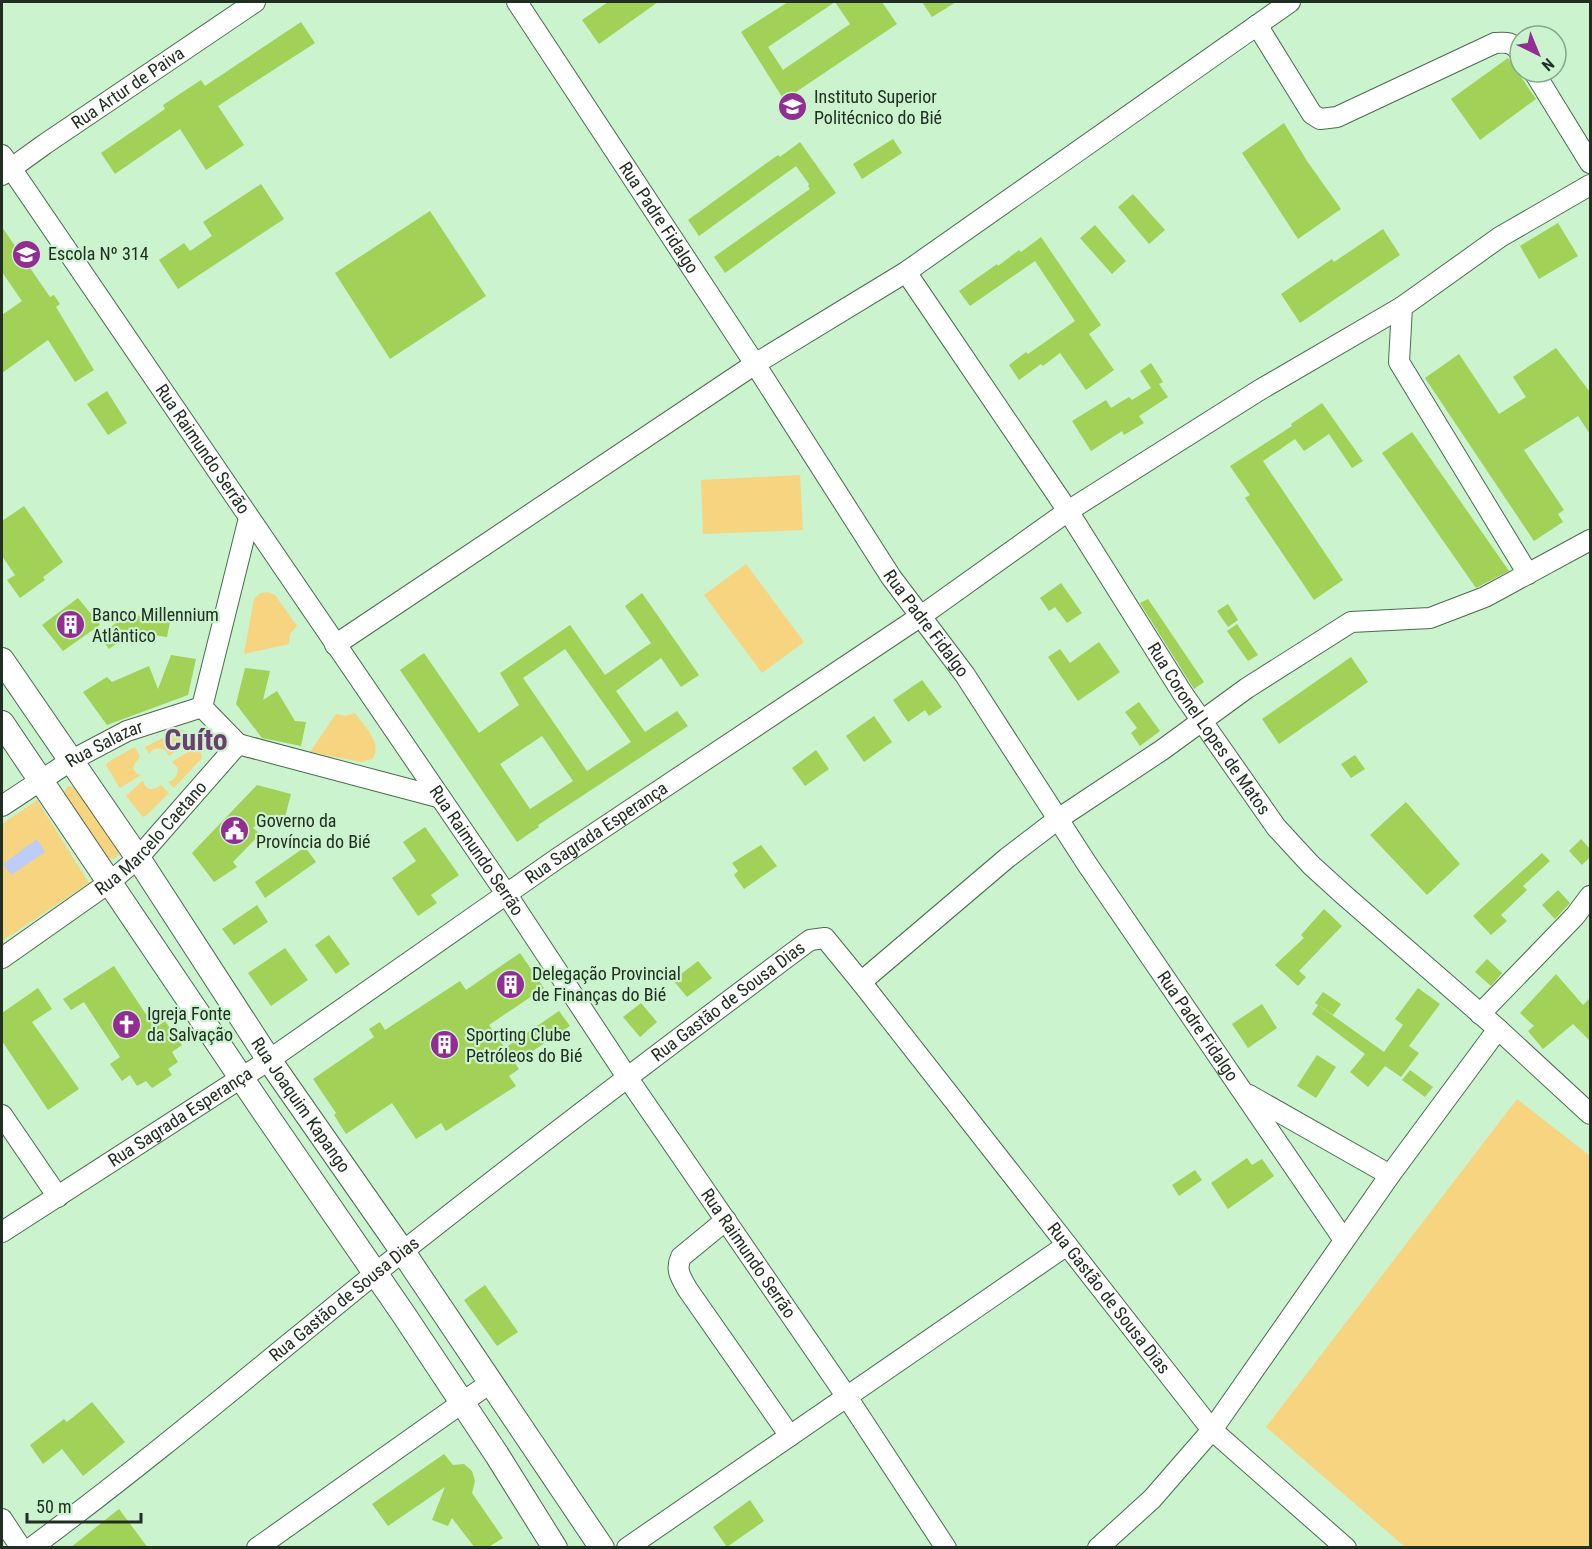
<svg xmlns="http://www.w3.org/2000/svg" width="1592" height="1549" viewBox="0 0 1592 1549" font-family="'Roboto Condensed',sans-serif">
  <style>
    .green { fill: #f7d480 }
    .water { fill: #bbcdf8 }
    .building { fill: #a1d156; fill-rule: evenodd }
    .lines { fill: none; stroke-linecap: round; stroke-linejoin: round }
    .minor-casing { stroke: #496d4d; stroke-width: 22 }
    .major-casing { stroke: #496d4d; stroke-width: 26 }
    .minor { stroke: #fff; stroke-width: 20 }
    .major { stroke: #fff; stroke-width: 24 }
    .labels { text-anchor: middle; stroke-width: 4.5; stroke-linejoin: round; paint-order: stroke }
    .street-label { font-size: 18px; fill: #202f21; stroke: #caf3ce }
    .poi-label { font-size: 18px; fill: #202f21; stroke: #caf3ce; text-anchor: start }
    .town-label { font-size: 30px; font-weight: bold; fill: #6f3d6f; stroke: #caf3ce }
  </style>
  <rect width="100%" height="100%" fill="#caf3ce"/>
  <!-- green -->
  <g class="green">
    <path d="M800 475 803 530 703 534 701 480Z"/>
    <path d="M746 564 804 642 762 673 704 595Z"/>
    <path d="M268 592 275 595 297 626 290 634 289 644 244 654 254 599 260 593Z"/>
    <path d="M355 713C363 725 384 744 372 759L361 762 310 752 336 714 345 716Z"/>
    <path d="M181 729 188 734V742L169 756 165 750C158 747 153 748 149 754L145 747Z"/>
    <path d="M135 747 140 757 135 763 133 768 136 773 141 775 120 788 106 765 108 762Z"/>
    <path d="M194 748 201 753 202 758 174 788 168 782C175 780 178 775 178 768L172 762Z"/>
    <path d="M143 780C145 791 153 791 161 785L169 793 147 815 143 817 126 796Z"/>
    <path d="M68 786 76 787 120 851 116 858 111 859 106 857 63 793Z"/>
    <path d="M37 800 89 883 2 941V824Z"/>
    <path d="M1517 1099 1590 1156V1547H1405L1266 1427Z"/>
  </g>
  <!-- water -->
  <path class="water" d="M37 839 45 852 11 875 3 864Z"/>
  <!-- building -->
  <g class="building">
    <path d="M608 2H658L599 44 582 20Z"/>
    <path d="M788 2H882L897 24 784 100 741 32ZM835 2 850 24 783 70 768 47Z"/>
    <path d="M922 2H956L932 17Z"/>
    <path d="M301 22 315 43 218 106 244 145 206 170 180 129 115 174 101 153 165 109 163 105 201 80 205 86Z"/>
    <path d="M1508 58 1536 99 1480 140 1451 99Z"/>
    <path d="M1284 123 1307 161 1341 209 1298 239 1242 153Z"/>
    <path d="M893 139 902 153 862 179 853 164Z"/>
    <path d="M800 142 836 193 725 273 714 257 810 189 808 186 809 184 796 166 699 236 688 220 778 155 780 157Z"/>
    <path d="M261 184 284 219 178 289 159 260 184 243 190 251 212 236 203 222Z"/>
    <path d="M1133 194 1165 230 1149 244 1118 207Z"/>
    <path d="M430 211 486 296 390 359 335 273Z"/>
    <path d="M1558 223 1578 256 1539 279 1520 246Z"/>
    <path d="M1095 225 1126 261 1112 274 1080 238Z"/>
    <path d="M2 227 50 297 54 295 60 304 56 307 94 370 75 382 48 340 2 373V315L22 301 2 272Z"/>
    <path d="M1383 229 1400 255 1300 323 1281 294 1332 259 1334 262Z"/>
    <path d="M1041 237 1101 325 1089 334 1114 370 1086 390 1060 353 1043 366 1041 364 1019 380 1009 365 1026 352 1028 354 1075 321 1035 261 970 306 959 291 997 264 998 266 1019 250 1021 252Z"/>
    <path d="M1556 348 1590 392V434L1578 416 1524 450 1564 510 1558 514 1563 522 1534 541 1425 378 1459 354 1499 414 1526 397 1513 377Z"/>
    <path d="M1151 363 1163 382 1159 384 1168 397 1139 416 1144 423 1124 435 1122 431 1091 451 1072 421 1106 400 1111 408 1129 397 1132 400 1151 388 1140 371Z"/>
    <path d="M107 391 127 423 108 435 87 404Z"/>
    <path d="M1322 403 1363 461 1352 468 1329 434 1304 451 1295 439 1263 461 1343 580 1314 600 1245 498 1250 495 1230 466 1292 426 1291 424Z"/>
    <path d="M1412 432 1509 571 1476 588 1382 453Z"/>
    <path d="M24 506 63 562 43 577 45 580 20 598 7 580 15 575 2 556V521Z"/>
    <path d="M1061 583 1082 613 1067 623 1055 607 1049 611 1040 598Z"/>
    <path d="M642 593 699 675 681 687 661 658 616 691 645 732 677 711 688 726 538 825 539 827 517 842 400 670 424 653 479 733 519 705 500 673 570 625 605 675 651 643 625 606ZM565 649 631 742 587 771 523 678ZM542 736 573 781 530 809 500 764Z"/>
    <path d="M78 598 100 625 63 651 42 625Z"/>
    <path d="M1148 599 1204 682 1194 689 1140 603Z"/>
    <path d="M1228 604 1238 620 1228 627 1217 611Z"/>
    <path d="M129 614 170 622 167 637 133 632 109 649 99 635Z"/>
    <path d="M1237 624 1258 655 1248 661 1227 631Z"/>
    <path d="M1099 642 1120 672 1078 701 1048 657 1060 649 1070 663Z"/>
    <path d="M171 655 196 659 188 695 107 725 83 692 107 677 112 682 149 666 158 689Z"/>
    <path d="M1351 657 1368 682 1279 744 1262 719Z"/>
    <path d="M245 668 270 671 263 700 277 691 295 721 306 722 301 746 262 738 236 704Z"/>
    <path d="M922 680 942 707 929 716 925 710 908 722 893 700Z"/>
    <path d="M1139 702 1160 731 1140 746 1131 733 1137 728 1125 712Z"/>
    <path d="M874 716 892 742 864 762 846 736Z"/>
    <path d="M816 750 829 769 805 786 792 768Z"/>
    <path d="M1355 755 1365 769 1351 778 1341 764Z"/>
    <path d="M257 785 291 794 285 817 266 815 253 828 260 834 233 862 237 867 214 882 192 853Z"/>
    <path d="M1406 802 1460 864 1427 895 1370 835Z"/>
    <path d="M425 827 459 875 431 895 437 903 418 916 392 878 416 861 403 842Z"/>
    <path d="M1581 839 1590 849V857L1582 865 1569 851Z"/>
    <path d="M761 845 777 866 744 889 734 875 738 871 732 863Z"/>
    <path d="M305 847 316 862 265 898 255 882Z"/>
    <path d="M1542 853 1550 861 1523 886 1527 890 1501 915 1507 921 1491 935 1473 916Z"/>
    <path d="M1558 890 1570 903 1555 919 1542 905Z"/>
    <path d="M257 905 268 922 234 945 222 929Z"/>
    <path d="M1324 909 1342 926 1299 971 1306 977 1298 986 1275 965 1304 938 1301 935Z"/>
    <path d="M329 935 350 964 336 974 315 945Z"/>
    <path d="M285 948 308 980 271 1006 248 973Z"/>
    <path d="M520 953 544 988 489 1025 505 1048 559 1011 570 1026 515 1063 519 1069 509 1076 516 1086 446 1131 441 1123 416 1139 392 1103 346 1134 334 1115 336 1113 313 1079 374 1037 369 1029 380 1022 385 1030 460 981 466 990Z"/>
    <path d="M1487 959 1502 973 1491 986 1475 972Z"/>
    <path d="M698 961 712 978 687 997 673 980Z"/>
    <path d="M114 966 155 1028 165 1021 182 1045 172 1052 178 1062 168 1069 172 1075 152 1088 146 1081 137 1086 130 1075 122 1081 110 1064 120 1057 84 1002 71 1010 63 999Z"/>
    <path d="M1556 974 1583 1005 1590 998V1041L1573 1024 1543 1049 1528 1031 1534 1026 1520 1013Z"/>
    <path d="M38 988 52 1009 32 1022 79 1089 48 1110 2 1041V1013Z"/>
    <path d="M1418 988 1440 1004 1409 1046 1419 1053 1401 1077 1385 1066 1368 1087 1350 1072 1365 1054 1312 1014 1318 1005 1384 1052 1403 1025 1395 1019Z"/>
    <path d="M1323 992 1341 1004 1333 1015 1315 1003Z"/>
    <path d="M641 1003 657 1022 640 1037 623 1017Z"/>
    <path d="M1262 1004 1277 1028 1248 1048 1232 1024Z"/>
    <path d="M1317 1055 1336 1067 1316 1098 1297 1086Z"/>
    <path d="M1410 1070 1433 1087 1425 1097 1402 1080Z"/>
    <path d="M1247 1158 1252 1165 1262 1159 1274 1176 1228 1209 1211 1183Z"/>
    <path d="M1195 1170 1202 1180 1179 1196 1172 1185Z"/>
    <path d="M485 1285 518 1332 497 1346 464 1300Z"/>
    <path d="M92 1402 125 1442 83 1476 62 1449 43 1464 30 1445 64 1419 67 1422Z"/>
    <path d="M444 1454 453 1465 464 1464 472 1471 475 1481 472 1493 503 1538 487 1548H475L452 1518 448 1526 432 1520 445 1487 388 1526 372 1504Z"/>
    <path d="M750 1500 764 1521 727 1547 713 1527Z"/>
    <path d="M119 1509 148 1548H70Z"/>
  </g>
  <g class="lines">
    <defs>
      <g id="minor">
        <path id="s1" d="M517 2 755 364 891 577 965 675 1087 864 1344 1240"/>
        <path d="M1257 25 1312 114 1320 119 1337 117 1495 43C1507 42 1512 42 1520 52"/>
        <path d="M1534 72 1590 163"/>
        <path id="s2" d="M2 155 507 895 627 1077 847 1397 946 1548"/>
        <path id="s3" d="M2 175 45 144 255 2"/>
        <path id="s4" d="M906 272 1068 511 1183 694 1276 827 1311 865 1344 895 1498 1029 1590 1114"/>
        <path d="M1528 574 1399 362 1402 307 1500 237 1590 185"/>
        <path d="M335 645 755 364 906 272 1290 2"/>
        <path d="M202 707 238 744"/>
        <path id="s5" d="M2 806 72 760 127 731 202 707 249 518"/>
        <path id="s6" d="M2 958 110 882 138 858 238 744 438 797"/>
        <path d="M861 982 1007 858 1058 819 1162 750 1247 688 1351 622 1430 618 1485 597 1590 540"/>
        <path d="M1480 1014 1575 916 1590 896"/>
        <path d="M1249 1095 1390 1175"/>
        <path d="M2 1115 58 1197"/>
        <path d="M726 1220 681 1257C675 1270 681 1278 688 1290L790 1436"/>
        <path id="s7" d="M2 1232 269 1060 558 858 921 616 1068 511 1258 391 1402 307"/>
        <path d="M2 1519 21 1548"/>
        <path id="s8" d="M31 1548C150 1460 262 1365 377 1272 519 1159 664 1049 810 940L825 938 861 982 1212 1430 1346 1548"/>
        <path d="M257 1548 490 1383"/>
        <path d="M627 1548 1067 1245"/>
        <path d="M1098 1548 1152 1499 1212 1430 1390 1175 1498 1029"/>
      </g>
      <g id="major">
        <path id="s9" d="M2 660 138 858 269 1060 403 1252 602 1548"/>
        <path d="M2 723 265 1113 404 1315 497 1455 555 1548"/>
      </g>
    </defs>
    <!-- minor casing -->
    <use href="#minor" class="minor-casing"/>
    <!-- major casing -->
    <use href="#major" class="major-casing"/>
    <!-- minor -->
    <use href="#minor" class="minor"/>
    <!-- major -->
    <use href="#major" class="major"/>
  </g>
  <!-- icons -->
  <defs>
    <symbol id="university-disc" viewBox="-11 -11 22 22"><circle r="9.5" fill="#922d93" stroke="#caf3ce"/><path d="M0-5L7-2L0 1L-7-2ZM-4 1L0 2.5L4 1V4Q0 6-4 4Z" fill="#fff"/></symbol>
    <symbol id="school-disc" viewBox="-11 -11 22 22"><circle r="9.5" fill="#922d93" stroke="#caf3ce"/><path d="M0-5L7-2L0 1L-7-2ZM-4 1L0 2.5L4 1V4Q0 6-4 4Z" fill="#fff"/></symbol>
    <symbol id="building-disc" viewBox="-11 -11 22 22"><circle r="9.5" fill="#922d93" stroke="#caf3ce"/><path d="M-4-6H4V6H1V3H-1V6H-4ZM-2.5-4.3h1.7v1.8h-1.7ZM.8-4.3h1.7v1.8H.8ZM-2.5-1h1.7V.8h-1.7ZM.8-1h1.7V.8H.8Z" fill="#fff"/></symbol>
    <symbol id="civic-disc" viewBox="-11 -11 22 22"><circle r="9.5" fill="#922d93" stroke="#caf3ce"/><path d="M-.6-6.5H3V-4.5H.6V-3L4-1V1h2V6H-6V1h2V-1L-.6-3ZM-1.2 2.5V6h2.4V2.5Z" fill="#fff"/></symbol>
    <symbol id="church-disc" viewBox="-11 -11 22 22"><circle r="9.5" fill="#922d93" stroke="#caf3ce"/><path d="M-1.2-6h2.4v3.5h3.3v2.4h-3.3V6h-2.4V-.1h-3.3v-2.4h3.3Z" fill="#fff"/></symbol>
  </defs>
  <g fill-rule="evenodd">
    <use href="#university-disc" x="776" y="90" width="33" height="33"/>
    <use href="#school-disc" x="10" y="238" width="33" height="33"/>
    <use href="#building-disc" x="54" y="608" width="33" height="33"/>
    <use href="#civic-disc" x="218" y="814" width="33" height="33"/>
    <use href="#building-disc" x="494" y="968" width="33" height="33"/>
    <use href="#church-disc" x="110" y="1008" width="33" height="33"/>
    <use href="#building-disc" x="428" y="1028" width="33" height="33"/>
  </g>
  <g class="labels">
    <!-- street labels -->
    <g class="street-label">
      <text dy="6" stroke="none"><textPath href="#s3" startOffset="153">Rua Artur de Paiva</textPath></text>
      <text dy="6" stroke="none"><textPath href="#s1" startOffset="258">Rua Padre Fidalgo</textPath></text>
      <text dy="6" stroke="none"><textPath href="#s2" startOffset="356">Rua Raimundo Serrão</textPath></text>
      <text dy="6" stroke="none"><textPath href="#s1" startOffset="744">Rua Padre Fidalgo</textPath></text>
      <text dy="6" stroke="none"><textPath href="#s4" startOffset="548">Rua Coronel Lopes de Matos</textPath></text>
      <text dy="6" stroke="none"><textPath href="#s5" startOffset="120">Rua Salazar</textPath></text>
      <text dy="6" stroke="none"><textPath href="#s7" startOffset="716">Rua Sagrada Esperança</textPath></text>
      <text dy="6" stroke="none"><textPath href="#s6" startOffset="192">Rua Marcelo Caetano</textPath></text>
      <text dy="6" stroke="none"><textPath href="#s2" startOffset="842">Rua Raimundo Serrão</textPath></text>
      <text dy="6" stroke="none"><textPath href="#s8" startOffset="886">Rua Gastão de Sousa Dias</textPath></text>
      <text dy="6" stroke="none"><textPath href="#s1" startOffset="1230">Rua Padre Fidalgo</textPath></text>
      <text dy="6" stroke="none"><textPath href="#s9" startOffset="536">Rua Joaquim Kapango</textPath></text>
      <text dy="6" stroke="none"><textPath href="#s7" startOffset="212">Rua Sagrada Esperança</textPath></text>
      <text dy="6" stroke="none"><textPath href="#s2" startOffset="1328">Rua Raimundo Serrão</textPath></text>
      <text dy="6" stroke="none"><textPath href="#s8" startOffset="1462">Rua Gastão de Sousa Dias</textPath></text>
      <text dy="6" stroke="none"><textPath href="#s8" startOffset="400">Rua Gastão de Sousa Dias</textPath></text>
    </g>
    <!-- poi labels -->
    <g class="poi-label">
      <text x="814" y="103">Instituto Superior<tspan x="814" dy="21">Politécnico do Bié</tspan></text>
      <text x="48" y="260">Escola Nº 314</text>
      <text x="92" y="621">Banco Millennium<tspan x="92" dy="21">Atlântico</tspan></text>
      <text x="256" y="827">Governo da<tspan x="256" dy="21">Província do Bié</tspan></text>
      <text x="532" y="980">Delegação Provincial<tspan x="532" dy="21">de Finanças do Bié</tspan></text>
      <text x="147" y="1020">Igreja Fonte<tspan x="147" dy="21">da Salvação</tspan></text>
      <text x="466" y="1041">Sporting Clube<tspan x="466" dy="21">Petróleos do Bié</tspan></text>
    </g>
    <!-- town labels -->
    <g class="town-label">
      <text x="196" y="750">Cuíto</text>
    </g>
  </g>
  <!-- border -->
  <rect width="1592" height="1549" fill="none" stroke="#202f21" stroke-width="6"/>
  <!-- north arrow -->
  <g transform="translate(1538 54) rotate(137)"><circle r="28" fill="#caf3ce" stroke="#86a589" stroke-width="1.5"/>
  <path d="M0-4.5L10 22L0 15L-10 22Z" fill="#922d93"/>
  <text y="-9" font-size="16" font-weight="bold" text-anchor="middle" fill="#202f21">N</text>
  </g>
  <!-- scale -->
  <path d="M27 1513v9h114v-9" fill="none" stroke="#202f21" stroke-width="3"/>
  <text x="36" y="1513" font-size="18" fill="#202f21" stroke="#caf3ce" stroke-width="4.5" paint-order="stroke">50 m</text>
</svg>
